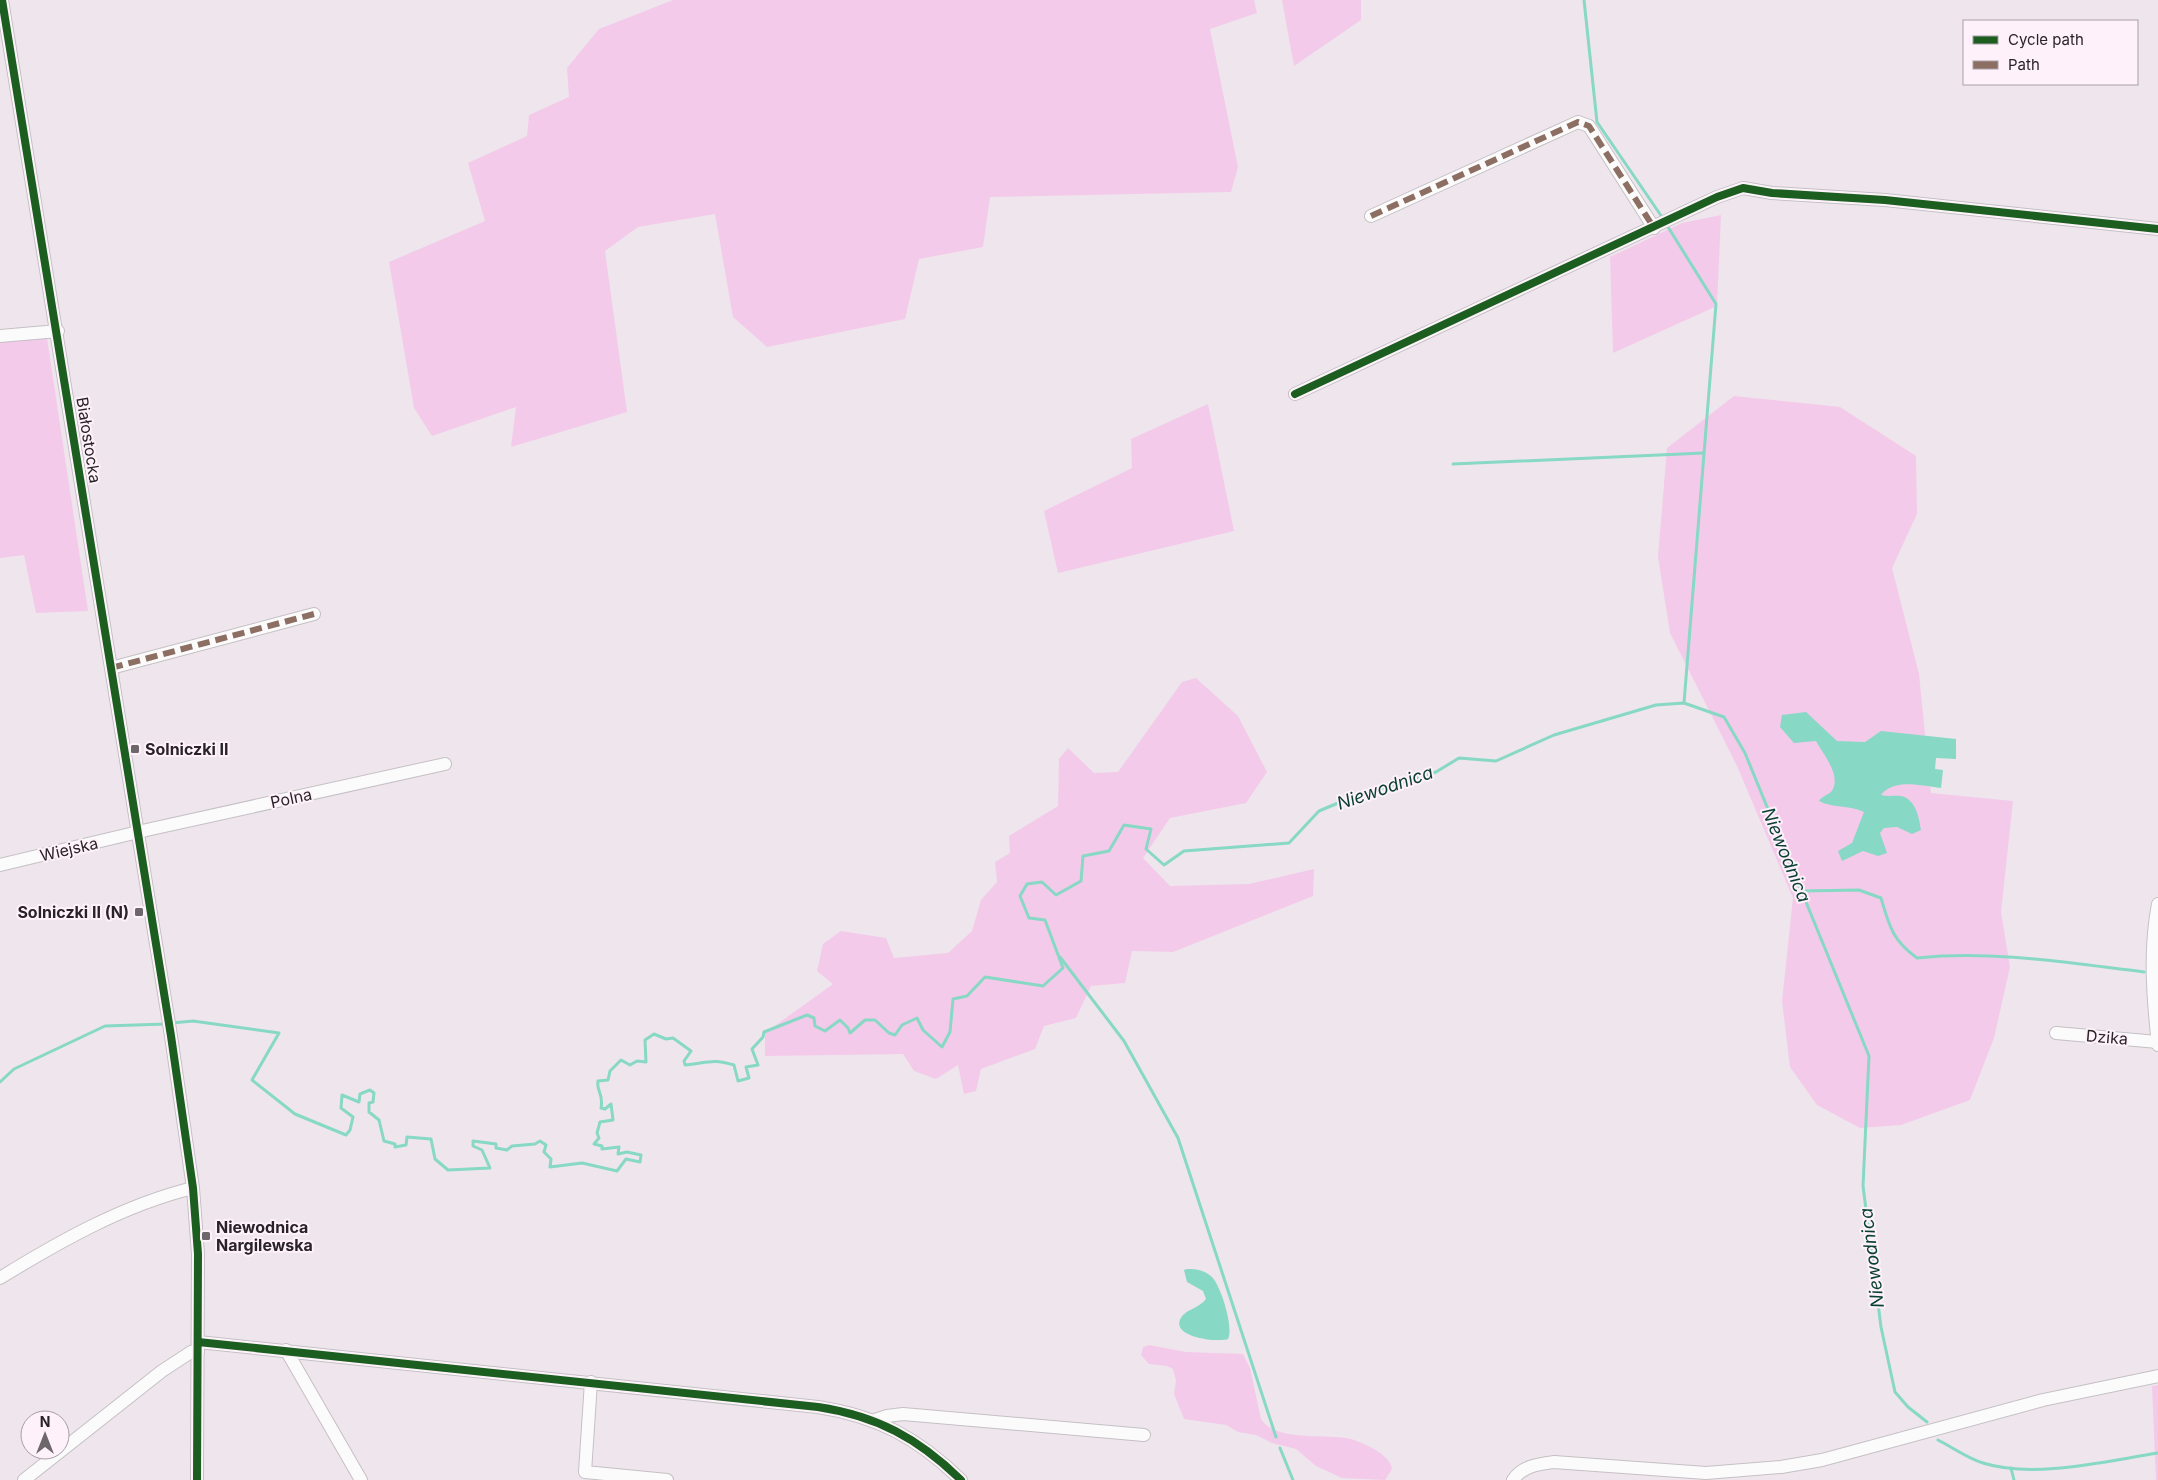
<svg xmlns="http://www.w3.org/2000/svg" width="2158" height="1480" viewBox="0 0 2158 1480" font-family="Inter,sans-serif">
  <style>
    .green { fill: #f4caea }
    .water { fill: #87d8c5 }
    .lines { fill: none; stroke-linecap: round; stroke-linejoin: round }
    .stream { stroke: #87d8c5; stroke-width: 3 }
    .minor-casing { stroke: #c5c0c4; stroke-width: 14 }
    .minor { stroke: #fcfbfc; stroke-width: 12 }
    .quiet { stroke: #8d6e63; stroke-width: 6; stroke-dasharray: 12 6; stroke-linecap: butt }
    .cycleway-casing { stroke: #fef1fa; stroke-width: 11 }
    .cycleway { stroke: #1b5e20; stroke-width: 8 }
    .poi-dot { fill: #6d676c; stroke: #fef1fa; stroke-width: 2 }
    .labels { text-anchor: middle; stroke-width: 4; stroke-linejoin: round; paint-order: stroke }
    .street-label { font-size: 16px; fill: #282327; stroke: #fef1fa }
    .poi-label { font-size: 16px; font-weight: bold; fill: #282327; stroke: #fef1fa; text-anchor: start }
    .water-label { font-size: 18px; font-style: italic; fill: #083f33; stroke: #fef1fa }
  </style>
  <rect width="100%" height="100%" fill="#eee6ec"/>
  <!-- green -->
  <g class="green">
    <path d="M673 0H1254L1257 13 1210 29 1238 167 1231 192 990 197 983 247 919 259 905 319 767 347 733 317 715 214 638 227 605 251 627 412 511 447 516 407 432 436 414 408 389 262 485 221 468 163 527 136 529 115 569 97 567 68 599 29Z"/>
    <path d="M1282 0H1361V20L1294 66Z"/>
    <path d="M1721 215 1717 306 1613 353 1610 257 1682 223Z"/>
    <path d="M47 338 88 611 36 613 24 555 0 558V341Z"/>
    <path d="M1734 396 1840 407 1916 456 1917 514 1892 568 1919 674 1931 793 2013 801 2001 912 2010 967 1994 1038 1970 1100 1901 1125 1860 1128 1817 1105 1790 1067 1782 1001 1793 898 1737 766 1670 633 1658 557 1667 448Z"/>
    <path d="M1208 404 1234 531 1058 573 1044 511 1132 468 1131 439Z"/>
    <path d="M1196 678 1238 716 1267 772 1246 803 1170 818 1143 858 1170 886 1249 884 1314 869 1313 896 1173 952 1132 951 1125 983 1091 986 1076 1018 1044 1026 1035 1049 981 1069 976 1091 964 1094 958 1065 936 1079 914 1071 903 1054 765 1056V1033L833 984 817 971 823 944 841 931 886 938 894 958 948 953 972 931 981 900 997 882 995 862 1010 853 1009 836 1058 806 1059 759 1068 748 1094 773 1118 772 1182 682Z"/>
    <path d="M1149 1345 1186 1352 1243 1354 1250 1368 1261 1419C1274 1441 1323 1434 1346 1438 1356 1440 1365 1444 1374 1449 1382 1454 1390 1459 1392 1469L1385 1480 1342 1478 1316 1466 1296 1449 1272 1443 1256 1435 1238 1432 1226 1425 1184 1419 1174 1394 1176 1381 1173 1369 1167 1366 1149 1364 1141 1355 1143 1347Z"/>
    <path d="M2158 1385V1480H2156L2152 1386Z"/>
  </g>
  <!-- water -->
  <g class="water">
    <path d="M1806 712 1837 741 1865 742 1881 731 1956 739V759L1936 758 1935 769 1943 770 1941 788C1922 786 1894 778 1881 795 1888 797 1895 795 1901 796 1916 799 1919 818 1921 830L1912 834 1897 827 1884 828 1880 833 1887 853 1878 856 1863 851 1842 861 1838 851 1852 843 1864 812C1849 805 1832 808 1819 801 1822 796 1828 795 1831 792 1843 777 1823 754 1816 741L1794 743 1780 727 1782 715Z"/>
    <path d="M1187 1269C1196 1269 1205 1270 1212 1277 1221 1286 1234 1328 1228 1339 1216 1343 1165 1336 1183 1315 1189 1309 1200 1307 1206 1299L1203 1291 1187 1282 1184 1270Z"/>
  </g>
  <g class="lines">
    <!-- stream -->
    <g class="stream">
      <path d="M1584 0 1597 122 1662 217"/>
      <path d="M1668 227 1716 304 1684 703"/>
      <path d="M1453 464 1704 453"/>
      <path d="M1801 891 1859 890 1881 898C1889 925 1892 940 1917 958 1993 950 2069 963 2144 972"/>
      <path d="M1060 957 1124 1041 1178 1138 1276 1437"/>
      <path d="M172 1023 193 1021 279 1033 252 1080 295 1114 346 1135 350 1130 353 1117 341 1108 342 1095 359 1102 360 1094 370 1090 374 1093 373 1102 369 1103V1112L379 1120 384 1141 395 1144V1147L406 1145 407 1137 431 1139 435 1159 448 1170 490 1168 482 1150 473 1146V1141L496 1144V1148L507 1150 512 1146 535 1144 540 1141 546 1145 544 1152 551 1159 550 1167 582 1163 617 1171 626 1159 640 1162 641 1155 627 1152 618 1154 619 1147 602 1149V1146L594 1144 599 1138 597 1133 600 1122 613 1120 611 1104 605 1109 601 1108C604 1094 596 1091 598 1081L608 1080 610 1071 621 1060 630 1065 637 1061 646 1062 645 1040 654 1034 666 1039 673 1038 691 1051 684 1061 685 1065C707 1063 712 1058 734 1065L738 1081 749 1078 746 1067 758 1065 752 1049 763 1037 764 1032 807 1015 814 1018 815 1026 825 1031 840 1020 848 1028 850 1033 865 1020H875L889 1033 895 1035 902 1025 917 1018 923 1030 942 1047 950 1032 953 999 967 996 985 977 1043 986 1063 968 1045 920 1029 918 1020 896 1027 884 1042 882 1056 895 1081 881 1083 856 1109 851 1124 825 1151 829 1146 849 1164 865 1184 851 1289 843 1319 811 1350 798 1436 772 1459 758 1496 761 1554 735 1656 705 1684 703 1724 717 1745 753 1869 1056 1863 1186 1881 1327 1895 1392 1908 1407 1927 1422"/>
      <path d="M0 1082 14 1069 105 1026 166 1024"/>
      <path d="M1938 1440C1952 1447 1967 1458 1983 1463 2034 1479 2106 1461 2158 1453"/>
      <path d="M1280 1448 1293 1480"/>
      <path d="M2011 1468 2014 1480"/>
    </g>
    <defs>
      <g id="minor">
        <path d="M2 0 171 1036 193 1188 198 1254 197 1480"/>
        <path d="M1371 216 1578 122 1589 126 1654 228"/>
        <path d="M0 336 58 331"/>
        <path d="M1295 394 1717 197 1743 188 1772 193 1885 200 2158 229"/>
        <path d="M111 668 314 614"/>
        <path d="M0 865 151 829 445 764"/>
        <path d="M2158 904C2149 951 2153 998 2158 1045"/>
        <path d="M2056 1033 2158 1042"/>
        <path d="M0 1278C60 1241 124 1205 193 1188"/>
        <path d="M198 1342 818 1407C877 1416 918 1438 961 1480"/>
        <path d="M286 1350 361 1480"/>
        <path d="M591 1382 585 1472 667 1480"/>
        <path d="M875 1420 887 1416 903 1414 1144 1435"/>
        <path d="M24 1480 162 1371 191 1352 198 1351"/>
        <path d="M1513 1480C1522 1466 1539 1464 1554 1462L1706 1473 1781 1467 1822 1460 2043 1400 2158 1376"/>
      </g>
    </defs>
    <!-- minor casing -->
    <use href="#minor" class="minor-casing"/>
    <!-- minor -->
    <use href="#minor" class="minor"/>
    <!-- quiet -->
    <g class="quiet">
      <path d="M1371 216 1578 122 1589 126 1654 228"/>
      <path d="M111 668 314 614"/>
    </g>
    <defs>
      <g id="cycleway">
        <path d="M2 0 171 1036 193 1188 198 1254 197 1480"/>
        <path d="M1295 394 1717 197 1743 188 1772 193 1885 200 2158 229"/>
        <path d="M198 1342 818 1407C877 1416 918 1438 961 1480"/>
      </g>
    </defs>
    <!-- cycleway casing -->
    <use href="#cycleway" class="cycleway-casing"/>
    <!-- cycleway -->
    <use href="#cycleway" class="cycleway"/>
  </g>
  <!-- markers -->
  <g class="poi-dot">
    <rect x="130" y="744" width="10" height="10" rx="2.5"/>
    <rect x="134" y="907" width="10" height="10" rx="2.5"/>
    <rect x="201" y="1231" width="10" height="10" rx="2.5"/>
  </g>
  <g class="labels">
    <!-- street labels -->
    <g class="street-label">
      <text transform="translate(89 440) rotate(81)" y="6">Białostocka</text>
      <text transform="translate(291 798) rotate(-12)" y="6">Polna</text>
      <text transform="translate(69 849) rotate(-13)" y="6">Wiejska</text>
      <text transform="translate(2107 1037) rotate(5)" y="6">Dzika</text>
    </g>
    <!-- poi labels -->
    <g class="poi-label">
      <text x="145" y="755">Solniczki II</text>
      <text x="129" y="918" text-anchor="end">Solniczki II (N)</text>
      <text x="216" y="1233">Niewodnica<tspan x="216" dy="18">Nargilewska</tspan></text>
    </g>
    <!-- water labels -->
    <g class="water-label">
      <text transform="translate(1385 788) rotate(-19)" y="6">Niewodnica</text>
      <text transform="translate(1786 855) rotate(68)" y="6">Niewodnica</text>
      <text transform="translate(1872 1258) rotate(-97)" y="6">Niewodnica</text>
    </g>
  </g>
  <!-- legend -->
  <rect x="1963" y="20" width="175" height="65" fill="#fef1fa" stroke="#a89fa6"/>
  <rect x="1973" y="36" width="25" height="8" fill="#1b5e20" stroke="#a89fa6"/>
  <text x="2008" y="45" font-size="15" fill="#282327">Cycle path</text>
  <rect x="1973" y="61" width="25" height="8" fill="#8d6e63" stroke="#a89fa6"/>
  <text x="2008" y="70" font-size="15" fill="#282327">Path</text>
  <!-- north arrow -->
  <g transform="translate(45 1435)"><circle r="24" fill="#fef1fa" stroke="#a89fa6"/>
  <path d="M0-4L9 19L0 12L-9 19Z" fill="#6d676c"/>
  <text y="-8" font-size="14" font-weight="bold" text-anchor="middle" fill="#282327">N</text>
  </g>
</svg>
